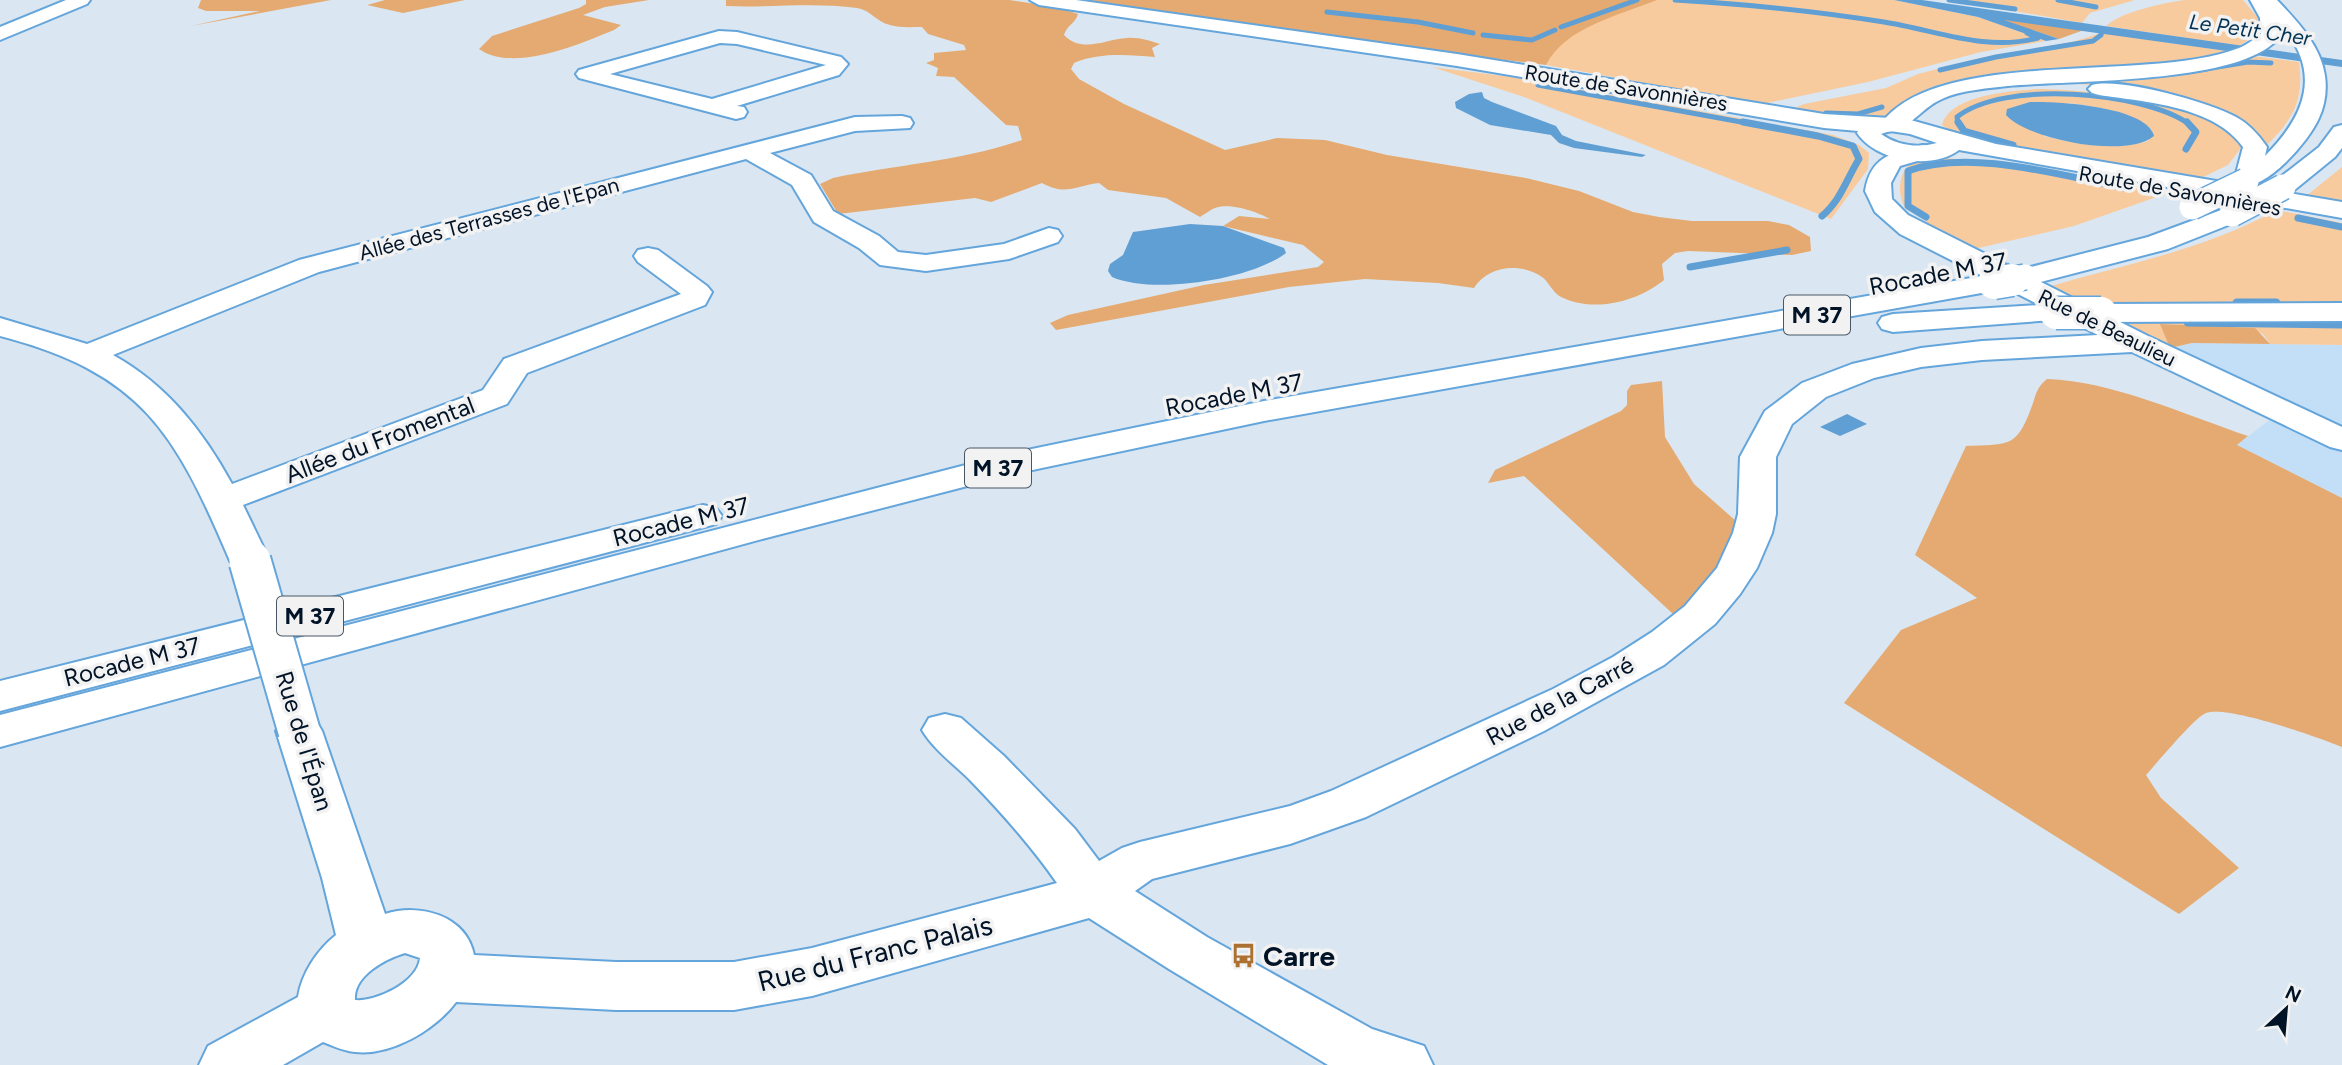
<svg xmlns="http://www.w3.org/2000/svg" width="2342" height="1065" viewBox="0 0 2342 1065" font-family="Figtree,sans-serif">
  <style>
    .built { fill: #c3dff8 }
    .green { fill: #f8cb9f; fill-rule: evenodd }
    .forest { fill: #e5aa71 }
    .water { fill: #609fd3 }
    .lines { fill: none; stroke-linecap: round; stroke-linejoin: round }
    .stream-far2 { stroke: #609fd3; stroke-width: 5 }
    .stream-far1 { stroke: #609fd3; stroke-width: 7 }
    .stream { stroke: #609fd3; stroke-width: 9 }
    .minor-casing { stroke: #64a5db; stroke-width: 4 }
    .major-casing { stroke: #64a5db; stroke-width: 4 }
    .highway-casing { stroke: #64a5db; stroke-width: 4 }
    .minor { fill: #fff; fill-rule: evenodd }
    .major { fill: #fff; fill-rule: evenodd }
    .highway { fill: #fff; fill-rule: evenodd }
    .minor-bridge-casing { stroke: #64a5db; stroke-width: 45; stroke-linecap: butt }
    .highway-bridge-far1-casing { stroke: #64a5db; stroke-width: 28; stroke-linecap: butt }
    .highway-bridge-casing { stroke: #64a5db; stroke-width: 35; stroke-linecap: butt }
    .minor-bridge { stroke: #fff; stroke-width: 41 }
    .highway-bridge-far1 { stroke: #fff; stroke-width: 25 }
    .highway-bridge { stroke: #fff; stroke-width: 32 }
    .labels { text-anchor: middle; stroke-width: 7; stroke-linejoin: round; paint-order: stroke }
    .far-water-label { font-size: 21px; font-style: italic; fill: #003254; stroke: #f2f2f2 }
    .far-street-label { font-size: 21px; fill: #001327; stroke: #f2f2f2 }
    .shield { fill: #f2f2f2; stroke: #495664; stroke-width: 2 }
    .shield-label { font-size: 23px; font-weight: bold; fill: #001327 }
    .street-label { font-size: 24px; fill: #001327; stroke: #f2f2f2 }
    .near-street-label { font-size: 28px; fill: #001327; stroke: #f2f2f2 }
    .near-poi-label { font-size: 28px; font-weight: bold; fill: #001327; stroke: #f2f2f2; text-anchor: start }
  </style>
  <rect width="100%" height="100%" fill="#dae7f2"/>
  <!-- built -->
  <g class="built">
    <path d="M2192 343 2342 345V429L2170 348Z"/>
    <path d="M2272 418 2342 452V498L2237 445Z"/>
  </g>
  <!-- green -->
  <g class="green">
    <path d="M1063 0H1894L1978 17 2046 41 1981 52 1868 82 1762 104 1546 65 1551 55Z"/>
    <path d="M1953 0H2135L2090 13 2082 23Z"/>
    <path d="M2184 0H2243L2258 18 2261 31 2239 46 2106 26C2120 12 2164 3 2184 0Z"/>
    <path d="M2101 33 2227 51C2209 59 2189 60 2170 63 2098 73 2024 66 1952 82 1937 85 1921 90 1908 99 1897 106 1892 117 1878 119 1850 122 1821 114 1793 109L1804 104 1886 88 1918 74 1976 59 2072 42Z"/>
    <path d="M2253 56 2299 62C2304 100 2294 118 2268 144L2243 125 2093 85 2046 82 2235 61Z"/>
    <path d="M1432 67 1512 77 1833 135 1859 145 1869 153 1868 169 1831 219 1524 97Z"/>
    <path d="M2036 89C2075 88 2232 103 2241 148L2228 165 2193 182 2006 149 1955 134 1942 125C1950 95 2010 91 2036 89ZM2069 103C2097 107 2129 111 2152 130L2148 141C2114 151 2078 144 2044 136Z"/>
    <path d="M1946 158 1996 163 2168 193 2074 226 1961 252 1923 224 1929 219 1905 208C1901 201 1900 194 1900 186 1903 157 1922 160 1946 158Z"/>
    <path d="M2342 167V208L2300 201Z"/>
    <path d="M2277 210 2342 223V308L2080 305 2044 288C2123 265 2203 250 2277 210Z"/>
    <path d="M2342 319V345L2270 344 2263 334 2248 328 2161 324 2170 348 2121 324 2159 323 2156 320Z"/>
  </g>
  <!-- forest -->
  <g class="forest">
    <path d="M201 0H331L191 26 260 11H206L198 8Z"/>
    <path d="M385 0H465L403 13 367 5Z"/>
    <path d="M586 0H649L605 7 583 15 621 25 614 30C580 44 513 73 479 49L492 36 579 8 586 4Z"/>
    <path d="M726 0H1009L1057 7 1078 14C1076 23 1066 26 1064 35 1082 54 1106 39 1127 38 1139 37 1150 41 1160 44L1152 48 1155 57C1128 55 1100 52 1074 63L1071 69 1079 79 1124 104 1225 150 1277 138 1325 140 1387 155 1526 178 1579 191 1633 212 1659 217 1692 221H1768L1789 225 1810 237 1811 251 1792 255 1688 251 1675 253 1662 264 1664 280C1637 302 1594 313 1561 297 1552 292 1549 282 1542 277 1520 262 1488 266 1474 288L1438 283 1365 279 1289 287 1056 330 1050 323 1068 315 1204 285 1318 267 1324 262 1303 245 1223 226 1239 216 1270 219C1258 212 1229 202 1215 208 1210 210 1205 214 1200 217L1166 198 1108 190 1099 183C1074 186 1066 196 1042 183L991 202 975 198 838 214 820 184 833 178C896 165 962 161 1022 140L1018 126 1006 125 954 77 936 76 938 68 926 63 934 60V53L966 50 964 45 928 34 922 27C912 27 899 28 890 25 876 22 871 10 857 8 813 2 769 8 726 6Z"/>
    <path d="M1063 0H1657C1620 15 1565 27 1546 65L1412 49Z"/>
    <path d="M1999 19 2084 30 2059 39Z"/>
    <path d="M2160 324 2255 328 2270 344 2192 343 2170 348Z"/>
    <path d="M2047 379C2113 381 2185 415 2248 436L2237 445 2342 498V747C2317 737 2228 705 2206 713 2195 717 2156 764 2146 775L2161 798 2239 868 2179 914 1844 703 1901 630 1977 598 1915 555 1966 446C2011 444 2017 448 2033 403 2036 393 2038 386 2047 379Z"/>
    <path d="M1662 381 1665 437 1694 484 1753 536 1687 627 1524 476 1488 483 1495 470 1621 411 1627 405V391L1631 385Z"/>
  </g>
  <!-- water -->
  <g class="water">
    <path d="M1894 0H1922L2342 60V67L2004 20 2059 39 2046 41 1978 17Z"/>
    <path d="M1482 92 1484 98 1492 102 1556 126 1562 135 1576 141 1646 155 1642 157 1574 148 1559 143 1551 135 1490 125 1456 108 1455 102 1469 94Z"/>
    <path d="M2030 102C2055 101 2147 106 2154 136 2127 159 2028 140 2006 115L2007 109Z"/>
    <path d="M1190 224 1223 226 1284 248 1286 253C1251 280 1153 295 1112 277L1108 271 1110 264 1123 255 1133 232Z"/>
    <path d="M1847 414 1867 424 1840 436 1820 427Z"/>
  </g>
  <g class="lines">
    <!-- stream-far2 -->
    <g class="stream-far2">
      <path d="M1675 0C1745 4 1815 11 1884 22 1936 30 1985 52 2038 38L2027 33"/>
      <path d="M1949 0 2015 9"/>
      <path d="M2058 0 2096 7"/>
      <path d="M1327 12 1418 22 1473 33"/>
      <path d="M1561 27 1637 0"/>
      <path d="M1483 35 1532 40 1555 30"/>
      <path d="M1940 70 1996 57 2093 41 2101 35 2102 29"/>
      <path d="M2187 72 2248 62 2271 63"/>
      <path d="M1538 85 1752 124"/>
      <path d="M1826 113 1858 114 1882 107"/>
      <path d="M1958 124 1957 117C2003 80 2142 91 2189 124"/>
    </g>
    <!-- stream-far1 -->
    <g class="stream-far1">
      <path d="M1743 122 1818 136 1853 146 1859 159C1846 180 1841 200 1822 216"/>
      <path d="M1958 122 1964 131 2013 145"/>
      <path d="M2186 149 2196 132 2187 122"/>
      <path d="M1926 217 1908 206V171C1970 148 2062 176 2126 188"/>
      <path d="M2298 218 2342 227"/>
      <path d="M1690 267 1787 250"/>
    </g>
    <!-- stream -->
    <g class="stream">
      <path d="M2237 303H2276"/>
      <path d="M2188 322 2342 324"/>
    </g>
    <defs>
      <g id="minor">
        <path d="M66 0H90L87 4 0 40V27Z"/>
        <path d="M719 31 737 32 841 57 848 64 839 75 737 106 744 107 747 112 744 117 736 119 579 78 576 74 579 70ZM720 43 737 44 826 65 712 99 610 74Z"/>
        <path d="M902 116 910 118 913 123 910 128 855 131 770 153 811 175 833 211 879 236 898 252 926 255 1004 244 1049 228 1058 230 1062 236 1058 242 1009 259 926 271 880 265 859 248 814 222 792 185 746 159 319 272 113 355C167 385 203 431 232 484L483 390 504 359 681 294 638 262 634 256 638 250 648 248 658 250 707 286 712 292 705 305 527 373 507 404 243 505 270 561 264 569 250 573 236 569 230 561C175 432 142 373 0 336V318L87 344 299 260 855 117Z"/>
        <path d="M1923 145 1931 147 1935 152 1931 157 1900 166 1891 183 1892 199 1908 215 2148 336 2342 427V450L2330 447 2132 352 1982 360 1921 367 1874 378 1826 397 1792 424 1776 457V514L1772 533 1757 568 1740 594 1715 624 1664 665 1544 731 1366 817 1290 844 1152 879 1135 891 1207 937 1372 1029 1424 1046 1433 1065H1328L1169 969 1089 918 812 996 734 1010H616L456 1002C435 1030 391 1056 355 1052 344 1051 333 1046 323 1042L283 1065H199L208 1046 298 997C302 973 317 950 336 935L322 878 276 731 283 719 299 715 315 719 322 731 385 914C419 903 466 915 474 955L616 962H734L812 948 1057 883C1032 847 1001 812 970 780 954 764 934 750 922 730L929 718 945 714 961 718 1004 756 1075 829 1099 861 1122 848 1140 842 1290 806 1331 791 1553 689 1613 657 1652 632 1685 606 1717 568 1733 533 1738 514 1740 457 1765 411 1802 383 1852 364 1921 348 1982 341 2098 335 1900 234 1875 212 1865 191C1871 155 1893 153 1923 145ZM405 953 420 958C418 982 376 1002 355 1000 353 976 385 959 405 953Z"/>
      </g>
      <path id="major" d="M1030 0H1076L1457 54 1824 114 1907 119 1996 144 2342 202V218L1959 150C1931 171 1876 161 1857 133L1858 131 1824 128 1457 66 1039 5ZM1890 131 1910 134 1937 143C1918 148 1898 146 1881 134Z"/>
      <g id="highway">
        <path d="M2250 0H2277C2297 21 2321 46 2325 76 2327 90 2325 105 2319 118 2309 141 2265 193 2237 186L2234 181 2243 147C2214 106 2145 102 2099 95L2092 93 2088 89 2092 85C2120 77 2209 102 2236 117 2249 124 2258 134 2267 147L2265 156C2306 115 2323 71 2279 23L2280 36C2245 85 2068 80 2008 86 1984 89 1957 90 1936 102 1918 112 1903 136 1882 131L1879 126C1935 45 2148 84 2239 48 2247 45 2254 39 2261 34L2260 18Z"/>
        <path d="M2342 125V148L2335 157 2292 192 2283 194 2274 192 2271 187 2274 182 2319 147 2334 127Z"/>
        <path d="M2232 206 2241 208 2245 214 2241 220 2168 249 2025 286 2015 283 2011 277 2015 271 2148 237Z"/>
        <path d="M1994 274 2004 277 2008 283 2004 289 1264 421 1014 474 766 538 0 747V715L1012 453 1264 401Z"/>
        <path d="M2342 303V321L2101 322 2090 319 2086 313 2090 307 2101 304Z"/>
        <path d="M2056 304 2067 307 2071 313 2067 319 1893 332 1882 329 1878 323 1882 317 1893 314Z"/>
        <path d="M703 505 716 508 722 516 716 524 0 711V681Z"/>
      </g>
    </defs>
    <!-- minor casing -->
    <use href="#minor" class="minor-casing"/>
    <!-- major casing -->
    <use href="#major" class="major-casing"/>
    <!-- highway casing -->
    <use href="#highway" class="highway-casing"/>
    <!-- minor -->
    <use href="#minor" class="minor"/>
    <!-- major -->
    <use href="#major" class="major"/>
    <!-- highway -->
    <use href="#highway" class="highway"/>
    <defs>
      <path id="minor-bridge" d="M250 561 299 731"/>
      <g id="highway-bridge-far1">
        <path d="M2192 207 2246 181"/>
        <path d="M2232 214 2283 187"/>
        <path d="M2003 281 2025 277"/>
      </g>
      <g id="highway-bridge">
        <path d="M1994 283 2012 280"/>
        <path d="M2056 313H2101"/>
      </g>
    </defs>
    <!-- minor-bridge casing -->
    <use href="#minor-bridge" class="minor-bridge-casing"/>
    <!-- highway-bridge-far1 casing -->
    <use href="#highway-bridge-far1" class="highway-bridge-far1-casing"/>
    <!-- highway-bridge casing -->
    <use href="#highway-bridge" class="highway-bridge-casing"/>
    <!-- minor-bridge -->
    <use href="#minor-bridge" class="minor-bridge"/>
    <!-- highway-bridge-far1 -->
    <use href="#highway-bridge-far1" class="highway-bridge-far1"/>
    <!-- highway-bridge -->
    <use href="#highway-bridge" class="highway-bridge"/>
  </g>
  <!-- icons -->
  <defs>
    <symbol id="bus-bare" viewBox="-9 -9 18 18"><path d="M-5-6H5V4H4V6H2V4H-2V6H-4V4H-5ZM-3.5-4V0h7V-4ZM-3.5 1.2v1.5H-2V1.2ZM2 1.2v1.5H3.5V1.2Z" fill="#ac7132" stroke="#f2f2f2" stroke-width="2.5" paint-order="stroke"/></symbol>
  </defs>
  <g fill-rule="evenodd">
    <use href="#bus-bare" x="1226" y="938" width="35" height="35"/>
  </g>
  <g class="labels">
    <!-- far-water labels -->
    <g class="far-water-label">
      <text transform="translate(2250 30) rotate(8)" y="7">Le Petit Cher</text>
    </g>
    <!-- far-street labels -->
    <g class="far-street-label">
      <text transform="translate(1626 88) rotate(9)" y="7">Route de Savonnières</text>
      <text transform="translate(2180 191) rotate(10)" y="7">Route de Savonnières</text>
      <text transform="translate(489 219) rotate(-15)" y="7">Allée des Terrasses de l'Epan</text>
      <text transform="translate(2107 328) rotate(26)" y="7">Rue de Beaulieu</text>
    </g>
    <!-- shield labels -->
    <g class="shield">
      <rect x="1784" y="295.5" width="66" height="39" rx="5"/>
      <rect x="965" y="448.5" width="66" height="39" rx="5"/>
      <rect x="277" y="596.5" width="66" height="39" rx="5"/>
    </g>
    <g class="shield-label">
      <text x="1817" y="323">M 37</text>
      <text x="998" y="476">M 37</text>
      <text x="310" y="624">M 37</text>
    </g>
    <!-- street labels -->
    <g class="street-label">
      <text transform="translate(1938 274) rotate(-11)" y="8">Rocade M 37</text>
      <text transform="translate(1234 395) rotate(-11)" y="8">Rocade M 37</text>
      <text transform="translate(380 440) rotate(-21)" y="8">Allée du Fromental</text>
      <text transform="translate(681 522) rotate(-14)" y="8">Rocade M 37</text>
      <text transform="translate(132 662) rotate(-14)" y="8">Rocade M 37</text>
      <text transform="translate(1560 701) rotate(-28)" y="8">Rue de la Carré</text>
      <text transform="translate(304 741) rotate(73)" y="8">Rue de l'Épan</text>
    </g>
    <!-- near-street labels -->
    <g class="near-street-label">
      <text transform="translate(875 953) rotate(-14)" y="10">Rue du Franc Palais</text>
    </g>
    <!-- near-poi labels -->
    <g class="near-poi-label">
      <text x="1263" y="966">Carre</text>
    </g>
  </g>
  <!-- north arrow -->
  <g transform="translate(2286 1009) rotate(26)" stroke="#f2f2f2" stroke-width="5" paint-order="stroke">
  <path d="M0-5L12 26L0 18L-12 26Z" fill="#001327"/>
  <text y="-10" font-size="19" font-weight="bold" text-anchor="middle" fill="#001327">N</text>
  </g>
</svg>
